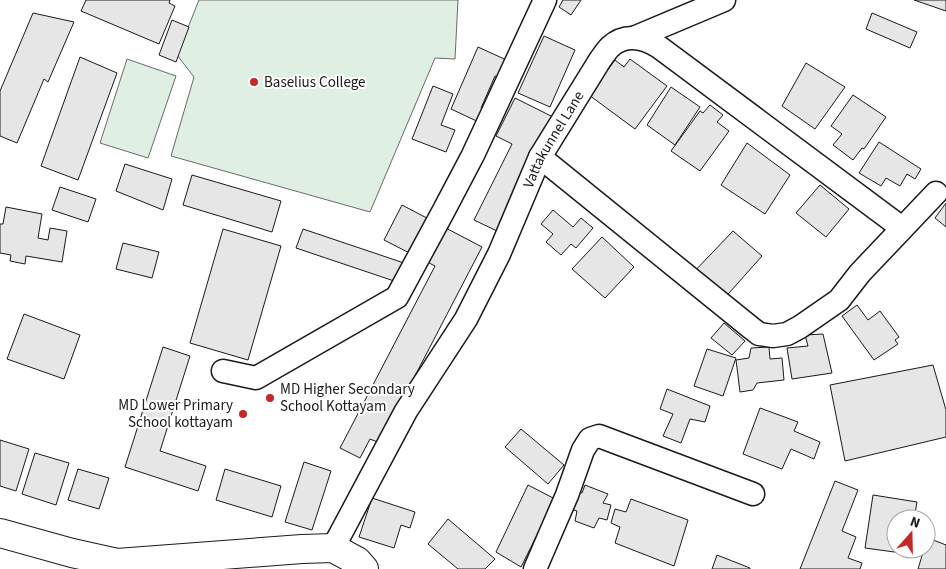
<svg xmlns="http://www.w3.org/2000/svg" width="946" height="569" viewBox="0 0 946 569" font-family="'Source Sans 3',sans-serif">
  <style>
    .green { fill: #e0efe3; stroke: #6a6a6a }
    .building { fill: #e6e6e6; stroke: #1a1a1a }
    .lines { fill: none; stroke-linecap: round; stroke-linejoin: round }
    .minor-casing { stroke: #1a1a1a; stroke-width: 25 }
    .major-casing { stroke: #1a1a1a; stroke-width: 30 }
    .minor { stroke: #fff; stroke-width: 22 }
    .major { stroke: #fff; stroke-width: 28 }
    .poi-dot { fill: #c62828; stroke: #fff; stroke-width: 2 }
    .labels { text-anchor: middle; stroke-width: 4; stroke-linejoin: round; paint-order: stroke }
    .poi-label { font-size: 15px; fill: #1a1a1a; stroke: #fff; text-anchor: start }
    .street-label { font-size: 15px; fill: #1a1a1a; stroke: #fff }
  </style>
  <rect width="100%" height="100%" fill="#fff"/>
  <!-- green -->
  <g class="green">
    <path d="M199 0H458L455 59 435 58 370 212 171 156 194 77 177 55Z"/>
    <path d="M127 59 176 76 148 158 100 143Z"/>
  </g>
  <!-- building -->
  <g class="building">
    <path d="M86 0H170L169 3 175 6 159 44 81 11Z"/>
    <path d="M563 0H581L571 15 559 7Z"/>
    <path d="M914 0H946V11Z"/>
    <path d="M33 13 74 22 48 82 44 79 17 143 0 136V91Z"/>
    <path d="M872 13 917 32 910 48 866 29Z"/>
    <path d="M172 20 189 27 176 62 159 55Z"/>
    <path d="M544 36 575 50 550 107 518 93Z"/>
    <path d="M478 47 513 63 505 80 495 76 481 108 489 111 483 124 451 109Z"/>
    <path d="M80 57 117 73 78 180 41 166Z"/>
    <path d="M630 59 667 86 635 129 589 95 615 60 624 67Z"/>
    <path d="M806 63 845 87 815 129 782 106Z"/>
    <path d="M433 86 453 94 441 125 455 130 446 152 412 139Z"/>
    <path d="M671 87 700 107 675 145 647 125Z"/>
    <path d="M853 95 886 117 864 149 862 148 853 160 833 145 842 134 831 126Z"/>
    <path d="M515 98 553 117 497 231 474 220 512 144 496 136Z"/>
    <path d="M710 105 723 115 717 122 729 131 700 171 671 151 700 111 703 113Z"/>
    <path d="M879 142 921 169 915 179 907 174 900 186 886 178 881 186 859 173Z"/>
    <path d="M747 143 790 175 765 214 721 185Z"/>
    <path d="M125 164 172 179 163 210 116 191Z"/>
    <path d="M192 175 281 201 272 232 183 205Z"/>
    <path d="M820 185 849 209 826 237 796 213Z"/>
    <path d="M60 187 96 199 88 222 52 210Z"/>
    <path d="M946 203V227L935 218Z"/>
    <path d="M402 205 482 247 380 443 370 439 360 458 340 448 435 266 384 240Z"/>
    <path d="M6 207 42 214 38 238 48 240 50 228 67 231 62 262 26 256 25 264 10 261 11 255 0 253V224H3Z"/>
    <path d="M553 210 573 227 581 218 593 228 576 248 571 244 561 255 546 242 553 234 541 224Z"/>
    <path d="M223 229 281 246 248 360 190 343Z"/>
    <path d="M303 229 410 265 403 284 296 248Z"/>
    <path d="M733 231 762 256 721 302 690 276Z"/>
    <path d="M602 237 634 267 605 298 572 269Z"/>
    <path d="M123 243 159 252 152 278 116 269Z"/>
    <path d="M857 305 868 320 880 311 899 337 895 340 898 344 874 360 842 316Z"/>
    <path d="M24 314 80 335 64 379 7 359Z"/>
    <path d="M724 323 745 341 732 355 711 338Z"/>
    <path d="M823 334 832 373 792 379 787 348 808 346 805 335Z"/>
    <path d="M163 347 190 356 160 451 206 466 198 491 125 467Z"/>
    <path d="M769 347 770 359 782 358 784 380 757 383 753 390 740 392 736 360 749 358 751 348Z"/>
    <path d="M707 349 736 358 723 396 694 386Z"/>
    <path d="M933 365 946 410V437L845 461 830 385Z"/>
    <path d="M667 389 710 406 705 422 690 419 681 443 663 436 673 414 660 409Z"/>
    <path d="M760 408 798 422 794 431 820 442 814 459 791 449 782 469 743 454Z"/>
    <path d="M521 429 564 465 548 484 505 447Z"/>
    <path d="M0 440 29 449 16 491 0 486Z"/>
    <path d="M35 453 69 463 56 505 22 494Z"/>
    <path d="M304 462 331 471 312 530 285 522Z"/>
    <path d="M78 469 109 478 99 509 68 500Z"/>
    <path d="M225 469 281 486 272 517 216 500Z"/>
    <path d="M835 481 858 490 842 531 856 537 848 558 862 563 860 569H800Z"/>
    <path d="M528 485 555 499 521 567 496 552Z"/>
    <path d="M585 485 608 494 603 503 611 505 607 520 599 518 594 528 575 521 577 511 568 508 573 491 582 493Z"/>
    <path d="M873 495 917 502 914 519H896V549H910L909 554 865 548Z"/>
    <path d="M372 498 415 512 410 528 401 525 394 548 359 537Z"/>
    <path d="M631 499 688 520 674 566 615 543 620 527 611 523 615 509 626 512Z"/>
    <path d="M448 519 495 559 485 569H458L428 544Z"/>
    <path d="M928 538 946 545V569H918L924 549H926Z"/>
    <path d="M717 555 750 568V569H712Z"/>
  </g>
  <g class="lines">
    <defs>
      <g id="minor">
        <path d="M636 37 724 0"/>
        <path d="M540 157 750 327 759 334 773 336 787 334 800 327 839 300 860 273 936 193"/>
        <path d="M223 371 256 378 397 297 443 212 473 155 545 0"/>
        <path id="s1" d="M333 548 406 411 466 319 499 254 540 157 600 60C603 56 606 51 610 47 625 33 643 37 659 47L902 228"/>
        <path d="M535 569 567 495 583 450 590 439 599 436 753 494"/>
      </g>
      <path id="major" d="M0 533 72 553 117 563 302 549 333 548 357 561 364 569"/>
    </defs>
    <!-- minor casing -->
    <use href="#minor" class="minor-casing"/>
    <!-- major casing -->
    <use href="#major" class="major-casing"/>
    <!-- minor -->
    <use href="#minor" class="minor"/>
    <!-- major -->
    <use href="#major" class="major"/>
  </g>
  <!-- markers -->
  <g class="poi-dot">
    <circle cx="254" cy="82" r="5"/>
    <circle cx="270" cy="398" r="5"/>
    <circle cx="243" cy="414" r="5"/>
  </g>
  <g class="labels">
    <!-- poi labels -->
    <g class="poi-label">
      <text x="264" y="87">Baselius College</text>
      <text x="280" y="394">MD Higher Secondary<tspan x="280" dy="17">School Kottayam</tspan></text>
      <text x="233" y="410" text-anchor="end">MD Lower Primary<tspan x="233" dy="17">School kottayam</tspan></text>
    </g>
    <!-- street labels -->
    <g class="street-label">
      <text dy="5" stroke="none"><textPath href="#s1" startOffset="465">Vattakunnel Lane</textPath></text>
    </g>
  </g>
  <!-- north arrow -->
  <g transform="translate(911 534) rotate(20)"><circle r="24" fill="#ffffff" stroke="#a3a3a3"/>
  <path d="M0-4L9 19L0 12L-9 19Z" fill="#c62828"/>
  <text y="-8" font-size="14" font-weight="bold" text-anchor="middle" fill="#1a1a1a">N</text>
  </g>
</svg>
